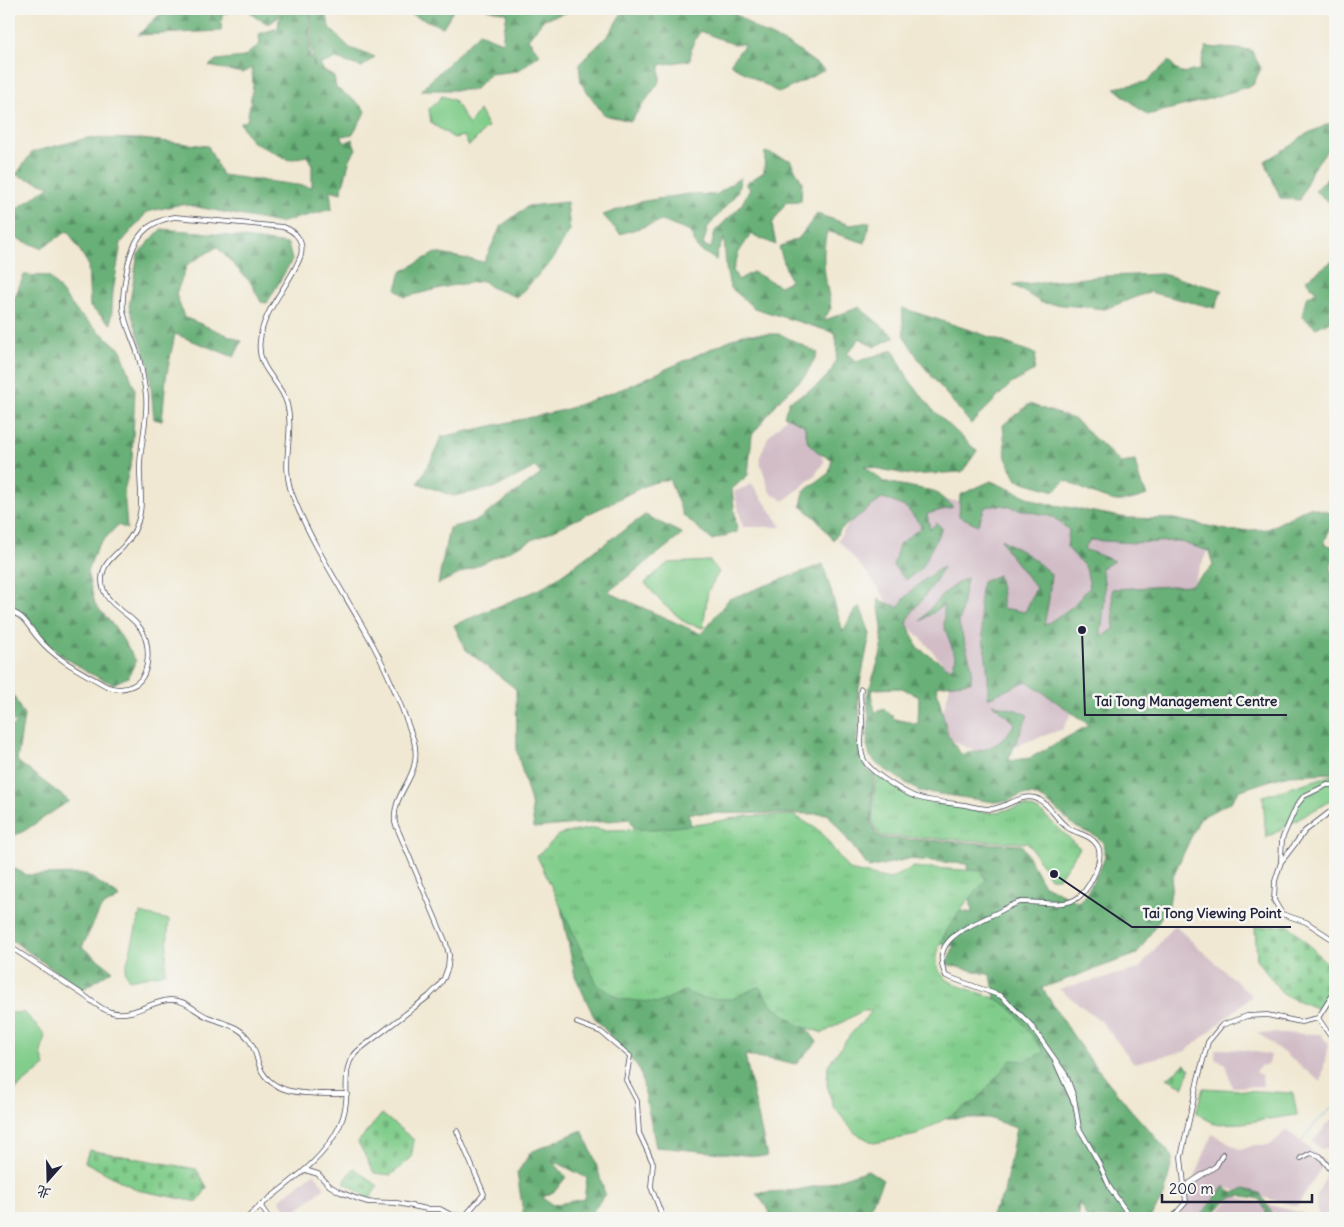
<svg xmlns="http://www.w3.org/2000/svg" width="1344" height="1227" viewBox="0 0 1344 1227" font-family="Delius,'LXGW WenKai TC',sans-serif">
  <style>
    .industrial { fill: #d2bdc7 }
    .green { fill: #81cd8b; stroke: #527863 }
    .forest { fill: url(#forest-firs); stroke: #456959; fill-rule: evenodd }
    .cemetery { fill: url(#cemetery-stones); stroke: #527863 }
    .park { fill: url(#park-tufts); stroke: #527863 }
    .lines { fill: none; stroke-linecap: round; stroke-linejoin: round }
    .stream { stroke: #6cb5e4; stroke-width: 1 }
    .minor-casing { stroke: #414052; stroke-width: 5.5 }
    .minor { stroke: #fff; stroke-width: 4 }
    .leader { fill: none; stroke: #22223b; stroke-width: 2 }
    .callout-dot { fill: #22223b; stroke: #f6f6f2; stroke-width: 2 }
    .callout-label { font-size: 14px; text-anchor: middle; font-weight: bold; fill: #22223b; stroke: #f6f6f2; stroke-width: 5; stroke-linejoin: round; paint-order: stroke }
  </style>
  <defs>
    <pattern id="forest-firs" width="22" height="20" patternUnits="userSpaceOnUse" patternTransform="scale(1.25)"><rect width="22" height="20" fill="#68b077"/><path d="M5 1l3.5 6h-7zM16 11l3.5 6h-7z" fill="#558f63"/></pattern>
    <pattern id="cemetery-stones" width="16" height="16" patternUnits="userSpaceOnUse" patternTransform="scale(1.25)"><rect width="16" height="16" fill="#81cd8b"/><path d="M2 7V4a2 2 0 0 1 4 0v3zM10 15v-3a2 2 0 0 1 4 0v3z" fill="#6fb079"/></pattern>
    <pattern id="park-tufts" width="24" height="20" patternUnits="userSpaceOnUse" patternTransform="scale(1.25)"><rect width="24" height="20" fill="#81cd8b"/><path d="M3 7l-1-3M5 7V3M7 7l1-3M15 17l-1-3M17 17v-4M19 17l1-3" fill="none" stroke="#6fb079"/></pattern>
  </defs>
  <rect width="100%" height="100%" fill="#f6f6f2"/>
  <filter id="ink" filterUnits="userSpaceOnUse"><feTurbulence type="fractalNoise" baseFrequency=".02" numOctaves="2"/><feDisplacementMap in="SourceGraphic" scale="10" xChannelSelector="R" yChannelSelector="G"/><feConvolveMatrix kernelMatrix="1 2 1 2 8 2 1 2 1" color-interpolation-filters="sRGB"/></filter>
  <filter id="wash" filterUnits="userSpaceOnUse"><feTurbulence type="fractalNoise" baseFrequency=".0096" numOctaves="4" result="noise"/><feDisplacementMap in="SourceGraphic" scale="20" xChannelSelector="R" yChannelSelector="G"/><feGaussianBlur stdDeviation="1.12" result="paint"/><feColorMatrix in="noise" values="0 0 0 0 0 0 0 0 0 0 0 0 0 0 0 0 0 1.4 0 .05"/><feComposite in="paint" operator="in"/></filter>
  <g filter="url(#wash)">
    <rect width="100%" height="100%" fill="#f0e8d2"/>
    <!-- industrial -->
    <g class="industrial">
      <path d="M790 414 807 421 824 462 814 476 784 501 770 492 759 459 768 437Z"/>
      <path d="M752 484 782 527H743L734 492Z"/>
      <path d="M892 496 1036 507 1210 545 1186 599 1079 697 1063 729 986 756 937 734 953 675 920 637 899 618 871 578 838 540 866 498Z"/>
      <path d="M1174 925 1252 996 1186 1051 1134 1063 1101 1021 1059 989 1139 969Z"/>
      <path d="M1258 1033 1321 1034 1328 1044 1321 1082Z"/>
      <path d="M1216 1049 1245 1050 1271 1055 1269 1064 1260 1066 1256 1072 1262 1075 1263 1086 1232 1087 1225 1064 1215 1059Z"/>
      <path d="M1333 1118 1335 1120V1146L1333 1145 1322 1150 1312 1142Z"/>
      <path d="M1287 1130 1325 1162 1297 1206 1227 1188 1204 1218H1179L1212 1134 1241 1150 1254 1145H1270Z"/>
      <path d="M1335 1157V1218H1319L1316 1197Z"/>
      <path d="M314 1173 325 1188 290 1215 279 1200Z"/>
      <path d="M1232 1196 1303 1213 1304 1218H1214Z"/>
    </g>
    <!-- green -->
    <g class="green">
      <path d="M442 96 454 100 469 125 479 110 488 127 469 146 464 136 454 138 431 123 429 109Z"/>
      <path d="M710 561 719 572 708 591 703 628 686 623 662 603 645 583 668 563Z"/>
      <path d="M140 913 169 920 165 973 129 980 125 971Z"/>
      <path d="M9 1013H25L45 1035 41 1053 45 1066 9 1095Z"/>
      <path d="M1203 1088 1293 1093 1297 1115 1242 1123 1214 1124 1196 1113Z"/>
    </g>
    <!-- forest -->
    <g class="forest">
      <path d="M169 9H241L222 14 221 31 138 35 162 12Z"/>
      <path d="M248 9H310L309 52 316 71 311 49V9H326L329 27 350 48 375 57 362 67 336 59 320 64 324 71 334 77 336 88 357 102 366 111 352 135 341 136 345 143 352 139 356 149 350 159 341 193 330 190 332 209 279 223 182 204 147 212 121 243 113 292 111 324 90 307 88 264 68 231 41 248 13 237 12 212 50 186 16 175 32 152 87 138 141 139 208 146 222 175 312 187V165L307 156 289 160 251 141 240 123 247 121 253 86 252 68 242 73 209 66 216 60 244 57 260 44 259 34 278 28 279 20 283 14 269 24 255 17Z"/>
      <path d="M397 9H454L443 27Z"/>
      <path d="M486 9H579L544 19 528 39 540 54 518 71 490 74 474 90H421L479 33 502 42 507 13Z"/>
      <path d="M638 9H729L758 30 793 47 825 70 779 93 730 64 745 44H733L700 31 692 46 690 60 660 65V81L631 121 604 115 581 83 579 64 609 34 621 14Z"/>
      <path d="M1206 47 1251 50 1261 68 1253 85 1202 101 1147 115 1114 88 1146 82 1169 61 1181 73 1199 70Z"/>
      <path d="M1335 121V142L1331 145 1312 170 1300 200 1280 198 1265 161 1295 143 1302 136Z"/>
      <path d="M765 152 790 160 802 182 801 201 786 202 772 224 776 245 751 234 739 252 733 270 738 280 753 272 780 286 790 281 779 247 799 238 817 214 850 225 870 222 865 243 827 231C820 260 826 280 831 308L823 321 859 307 895 337 874 347 860 338 847 354 855 360 848 364 893 350 909 380 932 409 977 451 962 472 910 475 864 466 884 482 934 491 953 507 927 514 930 529 937 523 942 528 921 569 906 580 893 566 899 544 922 527 907 508 883 498 841 529 833 540 817 519 801 506 804 491 829 473 832 459 820 454 808 443 804 425 784 416 789 401C821 386 844 372 835 333L754 308 730 287 726 268 724 238 717 253 716 260 697 248 690 232 662 221 620 234 603 215 639 202 688 194 716 195 741 177 737 193 708 227 703 245 711 248 715 231 740 207 750 189 745 184 764 172Z"/>
      <path d="M1335 170V207L1315 191Z"/>
      <path d="M567 202 570 230 551 262 517 297 492 288 483 281 449 286 405 297 396 289 401 272 435 253 484 262 501 226 528 206Z"/>
      <path d="M161 229 200 232 288 244 292 260 267 303 261 302 251 283 217 247 187 265 176 294 184 317 242 341 234 357 175 334 166 378 162 421 154 419 149 366 129 307 138 254Z"/>
      <path d="M1335 259V293L1330 310 1334 319 1316 328 1302 316 1306 298 1316 292 1306 280Z"/>
      <path d="M1162 274 1222 290 1215 308 1149 292 1105 309 1042 303 1013 285 1105 276Z"/>
      <path d="M24 275 49 276 79 314 121 350 135 390 132 459 124 491 127 529 118 525 98 546 87 571 95 604 117 630 136 661 128 677 113 684 89 673 58 653 37 633 27 618 9 611V311Z"/>
      <path d="M902 308 976 332 1036 354 1034 371 1011 384 971 424 921 363 904 336Z"/>
      <path d="M743 334H780L818 353 805 376 781 398 752 435 748 475 732 489 737 532 712 540 683 515 669 479 648 484 603 507 438 584 449 528 478 520 541 474 535 467 497 487 453 496 418 483 434 455 441 437 564 410 627 387Z"/>
      <path d="M1029 404 1074 419 1121 463 1135 461 1140 481 1147 495C1138 498 1126 502 1116 501 1099 498 1081 488 1065 480L1055 491 1017 480 1006 458 1003 425Z"/>
      <path d="M991 481 1039 502 1127 518 1174 519 1232 531 1268 529 1309 507 1335 514 1324 544 1335 547V553L1331 565 1333 605 1331 639 1335 657V773L1289 775 1268 781 1238 791 1231 802 1200 818 1173 876 1169 905 1137 954 1042 988 1084 1052 1131 1110 1173 1157 1164 1196 1150 1218H1087L1079 1202 1078 1218H989L1004 1193 1016 1128 988 1118H921L998 1015 991 975 946 964 954 946 901 934 893 896 972 913 967 864 908 859 869 868 828 814 688 813 705 879 762 968 817 1042 796 1064 745 1055 767 1157 656 1147 640 1070 594 1017 575 976 551 859 662 890 630 819 534 828 531 803 517 752 516 689 466 650 454 625 544 587 645 515 683 534 608 592 701 634 729 599 823 564 843 632 852 614 860 606 870 634 858 693 860 721 856 741 867 769 874 775 871 822 877 836 881 838 1022 845 1043 884 1078 902 1085 896 1101 867 1105 857 1103 843 1097 837 1076 827 1046 801 1033 795H1022L1008 801 994 802 919 791 878 765 870 756 867 745 869 721 867 696 882 650V627L878 599 898 607C910 590 925 578 943 567 937 578 932 588 924 597 916 608 912 610 907 623L918 648 951 669 956 658 944 626V605L921 621C933 604 948 586 967 578L959 624 972 667 971 682 936 686 948 735 961 754C987 750 1001 747 1015 723L992 704 1016 710 1028 715 1008 761 1030 758 1089 725 1027 681 988 698V675L979 605 982 582 998 575 1002 595V608L1025 612 1036 588 1008 552 1001 539 1031 557 1051 574 1049 599 1044 626 1072 607 1090 587 1086 568 1067 547 1069 530 1053 517 1001 505 985 507 978 525 959 516 960 495ZM1090 540 1135 543 1177 541 1209 551 1213 566 1191 585 1112 589 1114 629 1101 637C1102 613 1109 591 1101 568L1115 561 1084 549ZM902 688 919 697 918 724 895 719 885 709 875 712 871 694 874 689Z"/>
      <path d="M9 687 24 716 17 761 69 801 24 831 9 838V728L16 724 9 716Z"/>
      <path d="M9 866 27 875 86 874 120 897 101 908 82 947 112 970 82 990 9 938Z"/>
      <path d="M582 1130 594 1157 605 1194 588 1218H524L517 1173 531 1152ZM552 1160 587 1178 584 1199 553 1205 542 1198 555 1191 566 1177Z"/>
      <path d="M868 1170 883 1180 865 1218H767L770 1212 756 1193 797 1190 822 1185Z"/>
      <path d="M1224 1186 1233 1193 1245 1189 1260 1193 1271 1212 1273 1218H1266V1211L1259 1199C1232 1192 1227 1197 1210 1218H1199Z"/>
    </g>
    <!-- cemetery -->
    <g class="cemetery">
      <path d="M1289 925 1335 971V982L1318 1009 1284 995 1257 961 1255 927Z"/>
      <path d="M1185 1064 1190 1069 1184 1087 1167 1078Z"/>
      <path d="M382 1114 414 1140 411 1158 391 1175 374 1173 358 1142Z"/>
      <path d="M89 1150 196 1169 207 1187 198 1202 137 1190 85 1162Z"/>
      <path d="M354 1168 378 1186 369 1199 344 1182Z"/>
    </g>
    <!-- park -->
    <g class="park">
      <path d="M876 774 913 797 929 802 992 813 1025 806 1040 811 1080 848 1059 878H1050L1028 843 879 836 872 821Z"/>
      <path d="M1335 774V798L1266 838 1263 796Z"/>
      <path d="M794 815 820 831 849 870 890 879 913 867 981 871 986 880C968 902 907 963 955 984 971 992 994 994 1008 1007 1021 1018 1033 1038 1044 1052L1025 1061 1011 1060 977 1100 917 1135 874 1143 855 1133 833 1106 827 1085 828 1065 850 1035 872 1011H862L823 1033 798 1025 771 1004 759 986 732 999 701 998 684 991 659 1003 620 999 597 984 537 856 560 834 594 828 604 830 655 829 702 824 746 816Z"/>
    </g>
    <g class="lines">
      <!-- stream -->
      <path class="stream" d="M1302 1141 1312 1127 1335 1105"/>
    </g>
  </g>
  <g filter="url(#ink)">
    <g class="lines">
      <defs>
        <g id="minor">
          <path d="M9 611C25 615 29 628 39 639 56 660 84 673 106 686 115 690 123 690 132 686 151 678 151 645 141 629 129 611 102 605 102 580 102 564 113 557 123 547 132 537 138 526 140 513 143 497 139 481 140 464 141 441 148 419 146 396 144 381 142 366 137 352 132 337 125 324 123 309 122 297 124 286 126 275 131 244 141 222 175 217L283 227C296 231 304 241 301 255 291 284 263 309 260 340 256 370 280 379 287 404 295 433 280 463 292 494 311 543 341 588 367 634 386 667 401 704 414 741 423 778 391 791 395 823L446 943 449 955 448 967 444 978 438 987 429 996 360 1049C342 1063 348 1082 346 1102 345 1112 342 1122 337 1131 317 1169 276 1189 247 1218"/>
          <path d="M861 689C859 698 862 709 862 719 863 732 858 748 864 760 871 773 903 792 916 797 932 802 949 803 965 805 973 807 983 809 991 809 1006 808 1020 794 1035 798 1049 802 1056 820 1068 828 1078 834 1091 835 1097 845 1106 858 1088 894 1074 900 1060 907 1037 901 1021 902 1011 904 1000 912 990 916 964 929 929 941 946 976L1001 996 1030 1024 1066 1075 1074 1097 1079 1128 1099 1163 1110 1188 1131 1218"/>
          <path d="M1335 808 1305 831 1281 862 1275 881 1274 900 1282 914 1306 922 1335 941"/>
          <path d="M1281 860 1282 839 1297 805 1304 796 1327 785H1335"/>
          <path d="M9 946C33 962 58 978 82 994 91 1000 101 1010 111 1012 133 1018 150 1001 170 1000 186 999 195 1012 208 1017 217 1021 227 1023 236 1028 250 1036 254 1047 258 1062 269 1100 315 1093 347 1094"/>
          <path d="M1318 1018 1333 1040 1335 1041"/>
          <path d="M577 1023 601 1032 630 1056 626 1080 637 1101 639 1133 653 1163 651 1187 663 1218"/>
          <path d="M1055 1061 1074 1103"/>
          <path d="M1301 1158 1311 1153 1320 1156 1335 1175"/>
          <path d="M305 1170 318 1174 330 1186 340 1192 358 1199 368 1202 397 1203 427 1209H440L451 1215 465 1216 484 1194 457 1131"/>
          <path d="M1185 1186 1216 1166 1223 1154"/>
          <path d="M260 1205 269 1218"/>
          <path d="M1172 1218 1186 1202 1181 1157 1198 1079 1208 1042 1222 1025 1247 1016 1267 1015 1301 1022 1318 1018 1335 991"/>
        </g>
      </defs>
      <!-- minor casing -->
      <use href="#minor" class="minor-casing"/>
      <!-- minor -->
      <use href="#minor" class="minor"/>
    </g>
  </g>
  <!-- callouts -->
  <path class="leader" d="M1082 630L1085 715H1287M1054 874L1132 927H1291"/>
  <g class="callout-dot">
    <circle cx="1082" cy="630" r="5"/>
    <circle cx="1054" cy="874" r="5"/>
  </g>
  <g class="callout-label">
    <text x="1186" y="706">Tai Tong Management Centre</text>
    <text x="1212" y="918">Tai Tong Viewing Point</text>
  </g>
  <!-- margin -->
  <rect width="1344" height="1227" fill="none" stroke="#f6f6f2" stroke-width="30"/>
  <!-- north arrow -->
  <g transform="translate(48 1180) rotate(200)" stroke="#f6f6f2" stroke-width="4" paint-order="stroke">
  <path d="M0-4L9 19L0 12L-9 19Z" fill="#22223b"/>
  <text y="-8" font-size="14" font-weight="bold" text-anchor="middle" fill="#22223b">北</text>
  </g>
  <!-- scale -->
  <path d="M1162 1194v8h150v-8" fill="none" stroke="#22223b" stroke-width="2.5"/>
  <text x="1169" y="1194" font-size="15" fill="#22223b" stroke="#f6f6f2" stroke-width="4" paint-order="stroke">200 m</text>
</svg>
